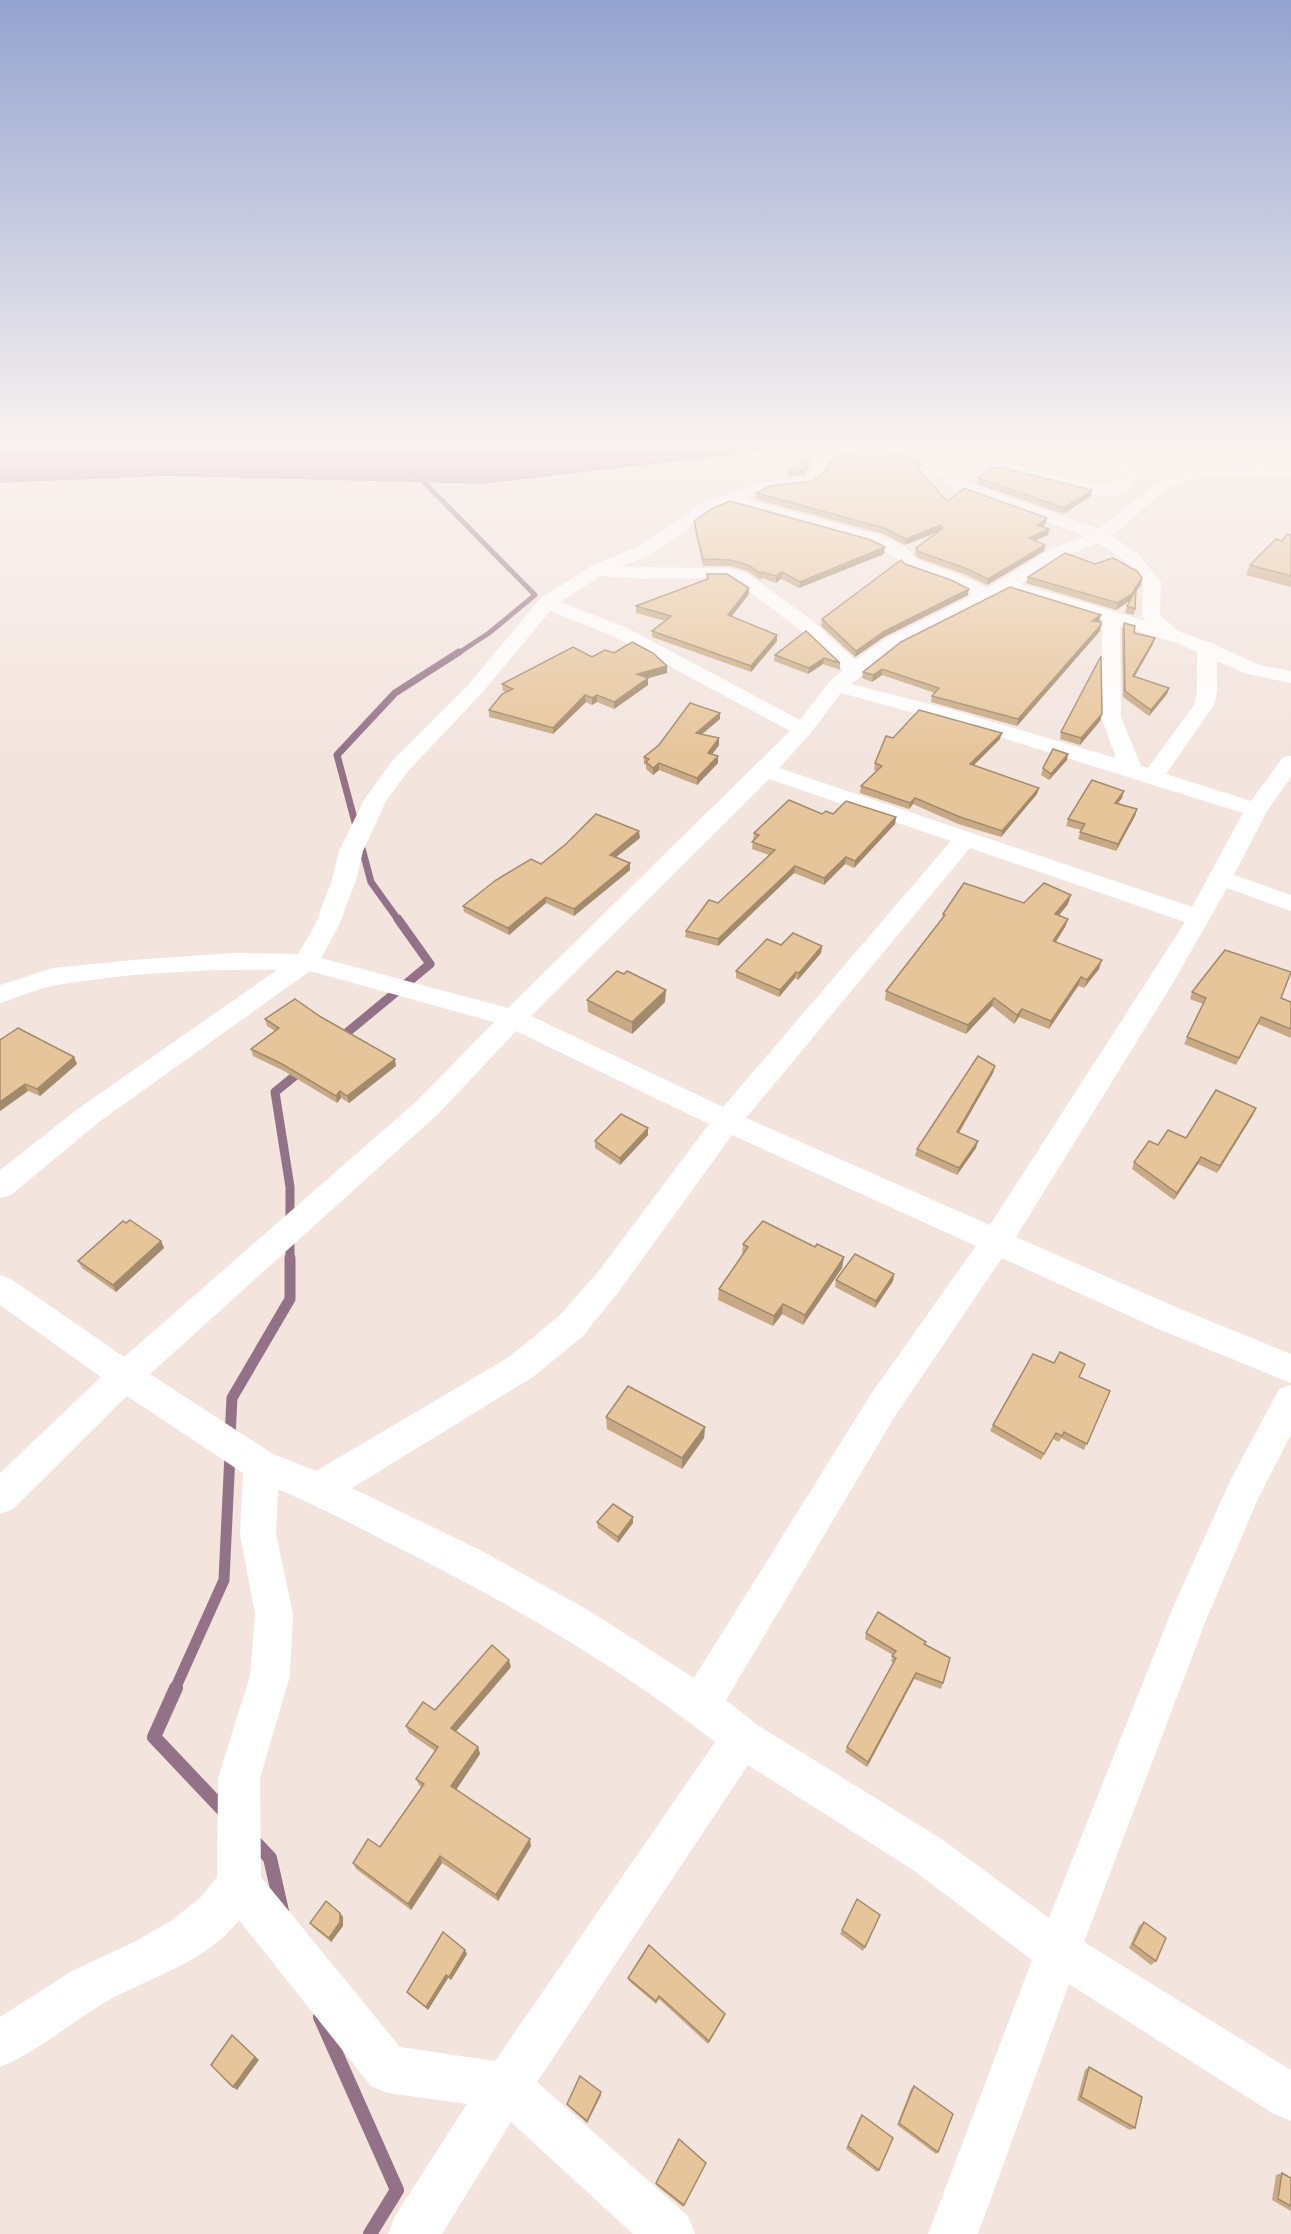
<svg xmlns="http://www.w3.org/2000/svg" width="1291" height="2234" viewBox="0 0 1291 2234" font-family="Barlow,sans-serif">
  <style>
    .water { fill: #b68aa9; stroke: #937287; stroke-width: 1.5 }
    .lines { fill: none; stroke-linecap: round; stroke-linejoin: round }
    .stream-far4 { stroke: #937287; stroke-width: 5 }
    .stream-far3 { stroke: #937287; stroke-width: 7 }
    .stream-far2 { stroke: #937287; stroke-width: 9 }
    .stream-far1 { stroke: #937287; stroke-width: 11 }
    .stream { stroke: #937287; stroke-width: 14 }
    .minor { fill: #fff; fill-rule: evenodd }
    .wall { fill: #c7a985 }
    .shaded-wall { fill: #a28a6c }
    .building { fill: #e7c59b; stroke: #a28a6c; stroke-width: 1.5 }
  </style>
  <rect width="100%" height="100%" fill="#f3e4de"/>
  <!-- water -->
  <path class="water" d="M0 442H833L482 483 166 475 0 482Z"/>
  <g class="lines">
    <!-- stream-far4 -->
    <path class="stream-far4" d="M414 472 535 595 489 633 457 654"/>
    <!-- stream-far3 -->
    <path class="stream-far3" d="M399 921 371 882 337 755 395 693 459 652"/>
    <!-- stream-far2 -->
    <g class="stream-far2">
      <path d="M338 1040 430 964 398 919"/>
      <path d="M290 1222V1187L275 1092 302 1070"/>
      <path d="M290 1236V1260"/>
    </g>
    <!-- stream-far1 -->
    <g class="stream-far1">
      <path d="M230 1437 232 1398 290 1299V1258"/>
      <path d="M175 1689 224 1580 230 1454"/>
    </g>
    <!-- stream -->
    <g class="stream">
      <path d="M176 1688 154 1737 224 1811"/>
      <path d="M253 1840 270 1858 282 1911"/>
      <path d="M320 2017 397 2190 370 2234"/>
    </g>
    <!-- minor -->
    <path class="minor" d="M872 442H919L1105 487 1112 485C1123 475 1123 461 1117 448L1120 445H1130C1139 458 1140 483 1124 492 1119 495 1110 496 1105 497L941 457 946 465 966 482 1099 529 1149 489 1173 473 1237 463 1291 467V477C1256 474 1220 470 1185 480 1166 485 1129 522 1112 536L1138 554 1158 578 1161 582 1160 615 1178 631 1214 644 1259 665 1291 671V683L1247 674 1217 661V692L1214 705 1166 774 1251 801 1283 757 1291 756V777L1267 811 1234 875 1291 895V911L1227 888 1176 978 1016 1237 1178 1308 1291 1354V1383L1156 1328 1002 1258 895 1416 726 1700 756 1724 943 1840 1049 1918 1174 1605 1231 1479 1279 1389 1291 1385V1434L1258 1499 1206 1620 1084 1942 1291 2070V2121L1274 2114 1069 1984 978 2234H928L1032 1960 913 1870 748 1765 537 2082 688 2216 695 2234H633L511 2122 442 2234H388L395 2216 467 2104 388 2093 371 2086 239 1920C205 1964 148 1977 102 2004 68 2025 37 2052 0 2067V2017L72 1971 136 1941 172 1920 200 1898 217 1877 218 1778 250 1676 255 1614 240 1534 243 1473 127 1396 13 1509 0 1514V1473L101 1377 0 1305V1275L11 1279 124 1357 418 1100 494 1022 310 971 99 1122 11 1195 0 1198V1170L79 1108 277 970C205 969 129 973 57 985 38 988 19 997 0 1003V985L53 968 133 960 234 953 298 954 315 925 332 880 339 851 364 800 392 761 468 685 540 599 591 566 639 546 700 504 759 483 806 477 809 474 813 461 828 454ZM887 448H900L923 453 934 471 954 488 1085 536 1051 549 987 588 963 576 917 560 906 548 883 536 746 499C753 496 761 492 769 490 790 486 822 494 826 466L840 460ZM730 505 871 544 894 556 905 568 951 584 973 595 885 639 855 660 813 621 747 573 729 568 620 567 651 554 712 512ZM1099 543 1126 562 1143 583 1142 616 1146 621 1021 584 1063 557ZM600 576 642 579 727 578 735 581 799 629 843 670 829 682 800 720 627 628 561 602ZM1009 591 1102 620 1101 717 1116 758 949 709 851 684 899 647ZM550 611 613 636 790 731 508 1008 321 958 339 925 356 880 363 851 386 801 408 771 482 693ZM1120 626 1177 643 1197 652V692L1194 705 1148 768 1141 766 1121 717ZM841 693 987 733 1243 813 1192 907 779 768 810 734ZM769 779 951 841 723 1107 531 1016ZM970 848 1185 922 990 1225 746 1118ZM516 1031 709 1124 598 1272 559 1316 509 1357 316 1471 273 1454 150 1374 438 1114ZM732 1135 976 1246 871 1394 694 1678 588 1610 484 1552 352 1488 533 1377 583 1336 620 1290ZM278 1489C320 1507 360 1528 401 1549 510 1604 619 1666 715 1742L495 2061 400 2047 261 1877 260 1778 290 1676 293 1614 276 1534Z"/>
  </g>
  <!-- wall -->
  <g class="wall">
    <path d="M876 452 920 471H919L947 501 1046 524 1042 526 1049 529 1048 535 1035 541 1045 545 1044 551 987 585 964 574 918 558 915 554 916 548 937 532 905 545 884 534 755 499 756 493 813 481Z"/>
    <path d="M978 478 1091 496 1063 514 977 484Z"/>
    <path d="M694 521 884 554 799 588 781 579 776 583 762 578 760 580 748 571 730 566H703L694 527Z"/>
    <path d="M1291 535V587L1246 575 1250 565Z"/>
    <path d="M905 564 968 595 884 637 855 657 821 626 822 619Z"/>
    <path d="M707 574 749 588V594L731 617 777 641 751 672 652 637V631L665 621 636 613V606L706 579Z"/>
    <path d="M1028 577 1141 584 1136 591 1135 609 1134 615 1125 613 1127 606 1131 600 1116 610 1026 583Z"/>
    <path d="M1101 615 1098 622 1100 631 1017 726 931 702 932 696 935 693 882 675 872 682 862 678 863 672Z"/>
    <path d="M1124 623 1134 633 1153 644 1134 677 1169 688 1167 694 1149 716 1123 697 1122 629Z"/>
    <path d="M806 631 840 663V670L823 664 808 674 774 661 775 655Z"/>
    <path d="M592 657 667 666V673L648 678V685L614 709 597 702 592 705 586 702 553 734 489 717V710L507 692 503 691 502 684Z"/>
    <path d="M1102 714 1100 721 1080 745 1060 739 1061 732Z"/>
    <path d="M720 719 702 734 719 745 712 754 718 756V763L697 785 659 770 653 775 646 769V765L644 764V757Z"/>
    <path d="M893 738 1000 739 974 765 1039 788 1037 794 1001 837 958 824 913 804 909 809 860 793 861 786 877 771 874 770 875 763Z"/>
    <path d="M1067 760 1049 780 1041 775 1043 768Z"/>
    <path d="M1122 798 1118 803 1137 809 1135 816 1116 851 1078 839 1081 830 1066 826 1068 819Z"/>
    <path d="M822 814H833L896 817 895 824 854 868 845 864 824 885 794 873 718 946 685 937 686 931 718 903 769 855 752 849 754 833Z"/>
    <path d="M640 838 616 857 630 870 574 916 546 903 509 935 464 912 463 906 541 864Z"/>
    <path d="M1024 903 1068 904 1059 915 1068 919 1065 927 1056 942 1099 969 1084 988 1078 986 1049 1029 1019 1017 1014 1024 992 1006 966 1034 885 1000 886 991 942 920 943 914Z"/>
    <path d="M781 945 822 946 821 953 798 980 795 978 779 997 736 978V971Z"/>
    <path d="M624 974 665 1002 632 1034 588 1012 587 1000Z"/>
    <path d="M1192 992 1281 998 1291 1002V1038L1258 1024 1236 1065 1184 1044 1203 1004 1190 999Z"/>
    <path d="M321 1017 396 1066 349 1103 341 1098 337 1103 284 1071 253 1056 251 1049 275 1031 267 1026 265 1019Z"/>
    <path d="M0 1040 74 1057 77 1064 40 1096 28 1091 0 1111Z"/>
    <path d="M995 1066 993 1073 959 1133 976 1148 957 1175 915 1156 917 1149Z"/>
    <path d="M1256 1108 1253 1115 1217 1173 1198 1164 1174 1200 1132 1169 1134 1162 1158 1145 1186 1138Z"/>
    <path d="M648 1128V1135L620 1165 595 1148V1141Z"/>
    <path d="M161 1241 164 1248 116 1292 82 1268 78 1261Z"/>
    <path d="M743 1244 815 1247 844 1257 842 1268 803 1325 782 1314 773 1326 718 1300 719 1289 742 1255Z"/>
    <path d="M894 1274 893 1281 875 1308 835 1287 836 1280Z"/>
    <path d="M1079 1377 1110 1391 1084 1450 1061 1438 1059 1442 1053 1439 1041 1460 990 1431 993 1425Z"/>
    <path d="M606 1417 705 1427 704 1438 682 1469 607 1429Z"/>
    <path d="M633 1517V1523L618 1543 598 1528 597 1522Z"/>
    <path d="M866 1633 926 1642 924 1645 943 1683 941 1689 914 1679 867 1767 845 1752 847 1747 893 1663 891 1661 893 1655 865 1639Z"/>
    <path d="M511 1667 456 1731 478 1747 480 1754 456 1790 531 1846 498 1901 442 1863 411 1910 356 1869 353 1863 380 1847 421 1787 419 1785 416 1779 435 1751 409 1733 406 1726 435 1710Z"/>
    <path d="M857 1899 880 1915 863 1951 840 1934Z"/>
    <path d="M340 1913 343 1917V1926L331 1942 313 1927 310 1923Z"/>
    <path d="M1144 1922 1156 1961 1151 1965 1129 1948 1139 1926Z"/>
    <path d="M467 1954 451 1980 448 1978 428 2010 409 1995 407 1992Z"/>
    <path d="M628 1978 725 2014 724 2017 708 2044 659 1999 656 2004 629 1981Z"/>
    <path d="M1089 2067 1135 2128 1130 2130 1077 2100 1085 2070Z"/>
    <path d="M914 2086 938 2152 936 2154 897 2125 911 2089Z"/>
    <path d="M601 2095 587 2123 568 2106 567 2104Z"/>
    <path d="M862 2115 879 2170 877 2172 846 2149 860 2117Z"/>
    <path d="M706 2163 683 2207 656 2185V2183Z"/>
    <path d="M1282 2173 1291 2178V2211L1272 2200 1276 2175Z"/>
  </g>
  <!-- shaded-wall -->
  <g class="shaded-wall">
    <path d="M810 459 809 465 805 475 788 477V471Z"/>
    <path d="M1092 490 1091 496 1063 514 1064 508Z"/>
    <path d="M1047 518 1046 524 1036 531 1037 525Z"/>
    <path d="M941 525 940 531 905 545 906 539Z"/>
    <path d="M1049 529 1048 535 1027 544 1029 538Z"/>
    <path d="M1045 545 1044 551 987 585 988 579Z"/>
    <path d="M885 547 884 554 799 588 800 582Z"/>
    <path d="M782 572 781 579 776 583V576Z"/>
    <path d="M1142 578 1141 584 1130 600 1116 610 1118 603Z"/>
    <path d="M749 588V594L727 622 728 615Z"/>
    <path d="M969 589 968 595 884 637 855 657 856 651 885 631Z"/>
    <path d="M1101 615 1099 622 1090 628 1092 621Z"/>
    <path d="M1101 625 1100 631 1017 726 1018 719Z"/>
    <path d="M777 635V641L751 672V666Z"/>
    <path d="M1155 638 1153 644 1131 683 1133 676Z"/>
    <path d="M824 658 823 664 808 674 809 668Z"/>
    <path d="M667 666V673L638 681 637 674Z"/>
    <path d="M882 669V675L872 682 873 675Z"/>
    <path d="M648 678V685L614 709V702Z"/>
    <path d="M1169 688 1167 694 1149 716 1151 710Z"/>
    <path d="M585 695 586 702 553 734V728Z"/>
    <path d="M597 695V702L592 705V698Z"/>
    <path d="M720 713V719L696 739V733Z"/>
    <path d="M1102 714 1100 721 1080 745 1081 738Z"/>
    <path d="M1002 733 1000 739 968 771 970 764Z"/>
    <path d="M719 738V745L708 760V753Z"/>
    <path d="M1068 754 1067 760 1049 780 1051 774Z"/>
    <path d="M718 756V763L697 785V778Z"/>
    <path d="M659 763V770L653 775V768Z"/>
    <path d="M1039 788 1037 794 1001 837 1002 831Z"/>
    <path d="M1124 791 1122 798 1113 809 1115 803Z"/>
    <path d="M915 798 913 804 909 809 910 803Z"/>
    <path d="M1137 809 1135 816 1116 851 1118 844Z"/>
    <path d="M896 817 895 824 854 868 855 861Z"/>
    <path d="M639 831 640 838 610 862V855Z"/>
    <path d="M846 857 845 864 824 885V878Z"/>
    <path d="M630 863V870L574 916V909Z"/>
    <path d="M795 866 794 873 718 946V939Z"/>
    <path d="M1071 895 1068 904 1053 923 1055 914Z"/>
    <path d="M546 897V903L509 935 508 928Z"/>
    <path d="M1068 919 1065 927 1051 949 1053 941Z"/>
    <path d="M822 946 821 953 798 980 799 973Z"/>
    <path d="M1102 960 1099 969 1084 988 1087 980Z"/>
    <path d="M796 972 795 978 779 997 780 990Z"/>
    <path d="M1081 977 1078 986 1049 1029 1051 1021Z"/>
    <path d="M666 990 665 1002 632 1034V1022Z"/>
    <path d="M994 998 992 1006 966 1034 968 1025Z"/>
    <path d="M1022 1009 1019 1017 1014 1024 1017 1015Z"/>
    <path d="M74 1057 77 1064 40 1096 37 1089Z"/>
    <path d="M395 1059 396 1066 349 1103 347 1096Z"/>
    <path d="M995 1066 993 1073 955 1139 957 1132Z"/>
    <path d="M25 1084 28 1091 0 1111V1102Z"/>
    <path d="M340 1091 341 1098 337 1103 336 1096Z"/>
    <path d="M1256 1108 1253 1115 1217 1173 1220 1166Z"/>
    <path d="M648 1128V1135L620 1165V1158Z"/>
    <path d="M978 1141 976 1148 957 1175 959 1168Z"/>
    <path d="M1201 1157 1198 1164 1174 1200 1177 1193Z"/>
    <path d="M161 1241 164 1248 116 1292 113 1285Z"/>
    <path d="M844 1257 842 1268 803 1325 805 1315Z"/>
    <path d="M894 1274 893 1281 875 1308 876 1301Z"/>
    <path d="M783 1304 782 1314 773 1326 774 1316Z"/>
    <path d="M705 1427 704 1438 682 1469V1458Z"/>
    <path d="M633 1517V1523L618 1543V1537Z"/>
    <path d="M509 1660 511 1667 453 1735 451 1728Z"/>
    <path d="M916 1673 914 1679 867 1767 868 1762Z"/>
    <path d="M478 1747 480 1754 454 1793 451 1786Z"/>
    <path d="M530 1839 531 1846 498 1901 496 1895Z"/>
    <path d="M440 1856 442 1863 411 1910 408 1904Z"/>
    <path d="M340 1913 343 1917V1926L331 1942 329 1938Z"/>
    <path d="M465 1950 467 1954 451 1980 449 1977Z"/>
    <path d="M446 1975 448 1978 428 2010 426 2007Z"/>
    <path d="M725 2014 724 2017 708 2044 709 2041Z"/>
    <path d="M232 2035 259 2060 237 2090 233 2087Z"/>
    <path d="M601 2092V2095L587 2123V2121Z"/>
  </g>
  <!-- building -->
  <g class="building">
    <path d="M871 449 876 452 882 450 891 454 901 452 921 465 917 468 947 501 964 488 1047 518 1037 525 1049 529 1029 538 1045 545 988 579 965 568 919 552 916 548 943 528 941 525 906 539 884 528 756 493 770 486 813 481 826 470 828 462 841 456Z"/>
    <path d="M807 458 810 459 805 469 788 471Z"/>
    <path d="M999 467 1092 490 1064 508 978 478 992 468Z"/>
    <path d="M730 501 871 540 885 547 800 582 782 572 776 576 762 572 761 574 748 565 730 560 703 559 694 521 713 508Z"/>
    <path d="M1287 534 1291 535V576L1250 565 1276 539 1282 541Z"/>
    <path d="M1065 553 1095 564 1113 558 1137 571 1142 578 1132 594 1118 603 1028 577Z"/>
    <path d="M901 560 905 564 951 580 969 589 885 631 856 651 822 619Z"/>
    <path d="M707 574H727L749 588 728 615 777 635 751 666 652 631 671 616 636 606 708 579Z"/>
    <path d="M1010 587 1101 615 1092 621 1101 622V625L1018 719 932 696 939 688 882 669 873 675 863 672 901 642Z"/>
    <path d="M1136 589 1135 609 1127 606Z"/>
    <path d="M1124 623 1135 626 1134 633 1155 638 1133 676 1169 688 1151 710 1125 691Z"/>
    <path d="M806 631 840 663 824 658 809 668 775 655Z"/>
    <path d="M632 642 653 653 667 666 637 674 648 678 614 702 597 695 592 698 585 695 553 728 489 710 502 694 513 689 502 684 573 647 592 657 605 650 614 653Z"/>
    <path d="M1101 656 1102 714 1081 738 1061 732Z"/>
    <path d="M690 703 720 713 696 733 719 738 708 753 718 756 697 778 659 763 653 768 646 762 649 759 644 757 659 745Z"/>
    <path d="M919 710 1002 733 970 764 1039 788 1002 831 960 817 915 798 910 803 861 786 882 766 875 763 886 736 893 738Z"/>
    <path d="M1053 749 1068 754 1051 774 1043 768Z"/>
    <path d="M1092 780 1124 791 1115 803 1137 809 1118 844 1080 832 1085 824 1068 819Z"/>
    <path d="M789 800 822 814 826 811 833 814 846 801 896 817 855 861 846 857 824 878 795 866 718 939 686 931 709 900 718 903 775 850 752 842 759 835 754 833Z"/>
    <path d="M596 814 639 831 610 855 630 863 574 909 546 897 508 928 463 906 496 880 531 859 541 864 566 844Z"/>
    <path d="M964 883 1024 903 1044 883 1071 895 1055 914 1068 919 1053 941 1102 960 1087 980 1081 977 1051 1021 1022 1009 1017 1015 994 998 968 1025 886 991 945 915 943 914Z"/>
    <path d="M793 933 822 946 799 973 796 972 780 990 736 971 767 939 781 945Z"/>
    <path d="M1225 950 1291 972 1281 998 1291 1002V1029L1261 1017 1239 1058 1187 1037 1206 998 1192 992Z"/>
    <path d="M617 971 624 974 627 971 666 990 632 1022 587 1000Z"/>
    <path d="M295 999 321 1017 395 1059 347 1096 340 1091 336 1096 282 1064 251 1049 279 1028 265 1019Z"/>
    <path d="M18 1028 74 1057 37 1089 25 1084 0 1102V1040Z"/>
    <path d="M978 1056 995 1066 957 1132 978 1141 959 1168 917 1149Z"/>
    <path d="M1216 1090 1256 1108 1220 1166 1201 1157 1177 1193 1134 1162 1149 1141 1158 1145 1168 1130 1186 1138Z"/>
    <path d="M621 1114 648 1128 620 1158 595 1141Z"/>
    <path d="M130 1220 161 1241 113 1285 78 1261 123 1221 126 1223Z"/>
    <path d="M763 1221 815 1247 817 1244 844 1257 805 1315 783 1304 774 1316 719 1289 748 1247 743 1244Z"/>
    <path d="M855 1254 894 1274 876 1301 836 1280Z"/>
    <path d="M1060 1352 1085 1364 1079 1377 1110 1391 1087 1444 1064 1432 1062 1436 1056 1433 1044 1454 993 1425 1033 1354 1054 1363Z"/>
    <path d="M628 1386 705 1427 682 1458 606 1417Z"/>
    <path d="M613 1504 633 1517 618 1537 597 1522Z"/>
    <path d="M878 1612 926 1642 924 1644 950 1658 943 1683 916 1673 868 1762 847 1747 896 1658 892 1656 896 1651 866 1633Z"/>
    <path d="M492 1645 509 1660 451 1728 478 1747 451 1786 530 1839 496 1895 440 1856 408 1904 353 1863 368 1839 380 1847 424 1784 416 1779 438 1747 406 1726 423 1702 435 1710Z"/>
    <path d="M857 1899 880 1915 865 1947 842 1930Z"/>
    <path d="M326 1901 340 1913V1922L329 1938 310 1923Z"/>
    <path d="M1144 1922 1166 1938 1156 1961 1133 1944Z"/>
    <path d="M443 1932 465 1950 449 1977 446 1975 426 2007 407 1992Z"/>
    <path d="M649 1945 725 2014 709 2041 659 1996 656 2001 628 1978Z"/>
    <path d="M232 2035 255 2057 233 2087 211 2065Z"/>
    <path d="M1089 2067 1142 2097 1135 2128 1081 2097Z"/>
    <path d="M580 2076 601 2092 587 2121 567 2104Z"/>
    <path d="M914 2086 953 2114 938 2152 899 2123Z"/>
    <path d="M862 2115 893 2138 879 2170 848 2146Z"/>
    <path d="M679 2139 706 2163 684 2205 656 2183Z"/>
    <path d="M1282 2173 1291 2178V2206L1278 2199Z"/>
  </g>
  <!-- sky -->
  <linearGradient id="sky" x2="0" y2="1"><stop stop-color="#94a3cf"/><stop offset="0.59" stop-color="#faf3f0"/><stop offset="1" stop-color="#faf3f0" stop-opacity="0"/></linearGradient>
  <rect width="1291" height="755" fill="url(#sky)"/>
</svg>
